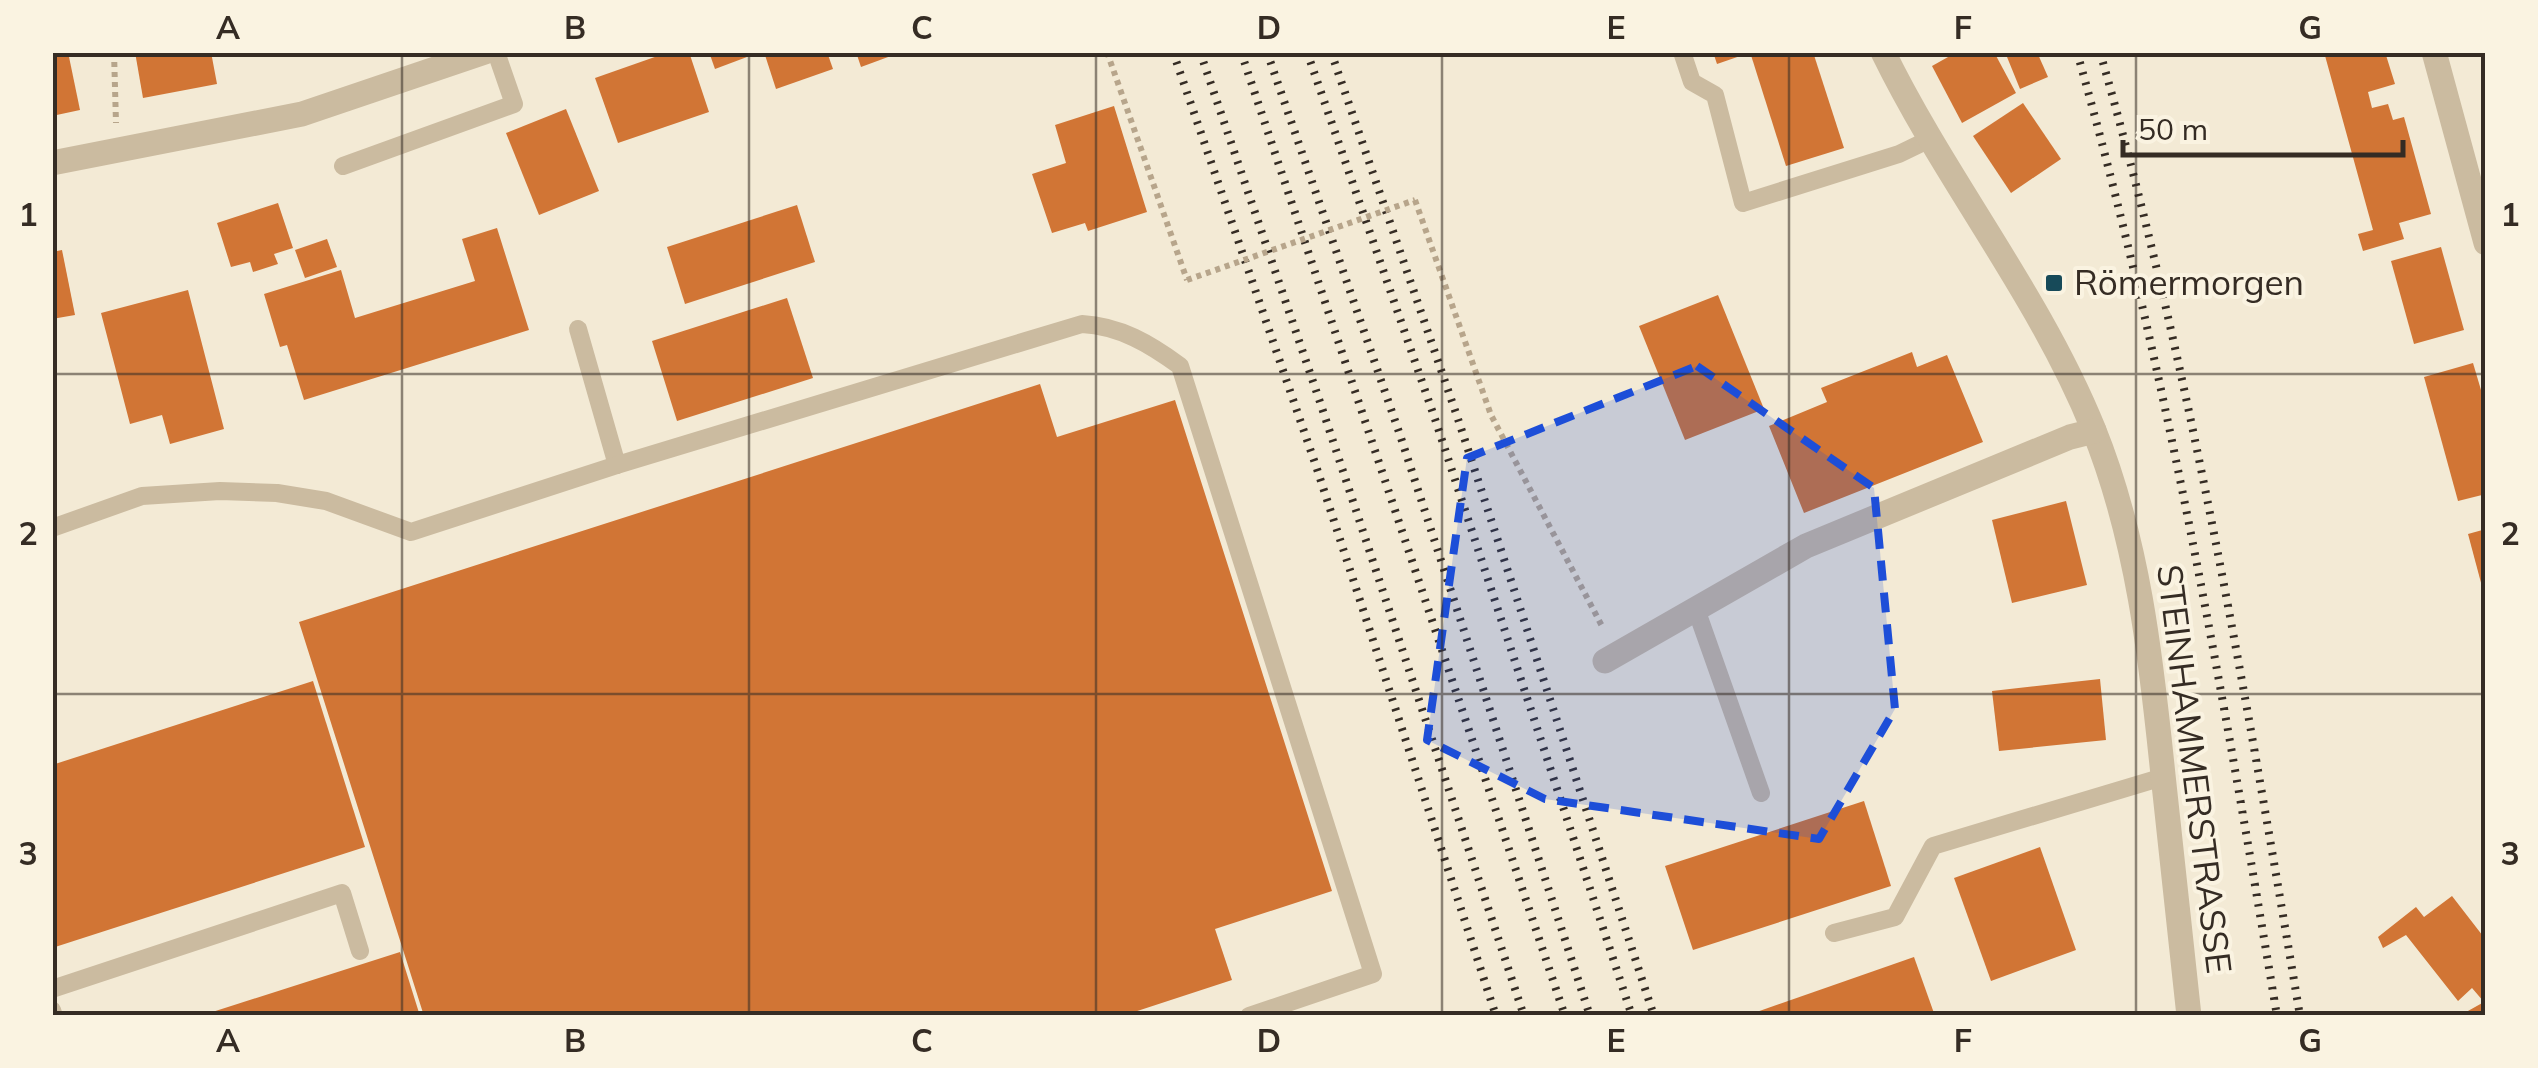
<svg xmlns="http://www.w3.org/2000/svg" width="2538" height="1068" viewBox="0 0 2538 1068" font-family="Mulish,sans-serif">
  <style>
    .building { fill: #d17535 }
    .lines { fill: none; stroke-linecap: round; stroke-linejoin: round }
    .path { stroke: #b7a58b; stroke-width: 6; stroke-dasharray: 5 5; stroke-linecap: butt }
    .lane { stroke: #cbbba0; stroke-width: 18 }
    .street { stroke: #cbbba0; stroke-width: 25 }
    .rail { stroke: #352c24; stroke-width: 8; stroke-dasharray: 2.5 8; stroke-linecap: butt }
    .path-bridge { stroke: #b7a58b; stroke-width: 6; stroke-dasharray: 5 5; stroke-linecap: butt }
    .marked { fill: #1d4ed8; fill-opacity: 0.2; stroke: #1d4ed8; stroke-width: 8; stroke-dasharray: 20 12; stroke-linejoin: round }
    .grid { fill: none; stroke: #352c24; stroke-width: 2.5; stroke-opacity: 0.55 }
    .poi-dot { fill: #174a59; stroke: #faf3e1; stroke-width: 4 }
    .labels { text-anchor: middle; stroke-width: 8; stroke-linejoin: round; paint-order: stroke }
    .poi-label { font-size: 35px; fill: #352c24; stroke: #faf3e1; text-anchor: start }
    .street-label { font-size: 35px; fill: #352c24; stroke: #faf3e1 }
    .neatline { fill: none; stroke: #352c24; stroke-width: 4 }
    .grid-label { font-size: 32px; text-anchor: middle; font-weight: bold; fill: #352c24 }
  </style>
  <rect width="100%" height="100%" fill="#f3ead5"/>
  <!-- building -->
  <g class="building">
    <path d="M52 52H68L80 110 52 116Z"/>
    <path d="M135 52H211L217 84 143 98Z"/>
    <path d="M669 52H689L709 112 618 143 595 78Z"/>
    <path d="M709 52H746L747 57 715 69Z"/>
    <path d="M764 52H827L833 69 776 89Z"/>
    <path d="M856 52H899V53L861 67Z"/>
    <path d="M1713 52H1749V53L1717 64Z"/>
    <path d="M1750 52H1813L1844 148 1786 166Z"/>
    <path d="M1957 52H1994L2016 93 1962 123 1932 66Z"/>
    <path d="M2005 52H2037L2048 77 2020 89Z"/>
    <path d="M2324 52H2385L2395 84 2368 92 2372 108 2388 104 2393 120 2404 117 2431 214 2399 223 2404 239 2363 251 2358 234 2373 230Z"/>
    <path d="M2023 103 2061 159 2011 193 1973 136Z"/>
    <path d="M1114 106 1147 212 1088 231 1085 223 1052 233 1032 174 1066 163 1055 125Z"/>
    <path d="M566 109 599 191 539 215 506 133Z"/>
    <path d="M278 203 293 248 274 254 278 264 253 272 250 262 231 267 217 223Z"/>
    <path d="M797 205 815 262 685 304 667 247Z"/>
    <path d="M497 228 529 330 304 400 287 345 280 347 264 294 341 270 355 318 475 281 462 239Z"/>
    <path d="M327 239 337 267 305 278 295 250Z"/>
    <path d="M2441 247 2464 330 2414 344 2391 261Z"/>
    <path d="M62 250 75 315 52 319V252Z"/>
    <path d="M188 290 224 429 170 444 162 415 130 424 101 313Z"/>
    <path d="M1718 295 1764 409 1685 440 1639 326Z"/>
    <path d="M787 298 813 378 677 421 652 341Z"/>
    <path d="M1912 352 1917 367 1947 355 1983 442 1804 513 1769 426 1827 402 1821 388Z"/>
    <path d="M2473 363 2486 407V494L2458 501 2424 377Z"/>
    <path d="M1040 384 1057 437 1175 400 1332 891 1215 929 1232 980 1122 1016H424L299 622Z"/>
    <path d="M2066 501 2087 585 2012 603 1992 520Z"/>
    <path d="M2486 529V594H2484L2468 534Z"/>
    <path d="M2100 679 2106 740 1999 751 1992 691Z"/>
    <path d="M313 681 365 847 52 948V765Z"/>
    <path d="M1864 801 1891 886 1693 950 1665 866Z"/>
    <path d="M2040 847 2076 950 1991 981 1954 878Z"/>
    <path d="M2452 896 2486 940V1016H2459L2484 1002 2472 988 2458 1001 2406 935 2383 948 2378 937 2416 907 2424 917Z"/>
    <path d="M400 952 420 1016H203V1015Z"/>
    <path d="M1914 957 1935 1016H1748V1015Z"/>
  </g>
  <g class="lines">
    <!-- path -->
    <g class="path">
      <path d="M114 52 116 123"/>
      <path d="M1107 52 1187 280"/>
      <path d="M1415 200 1491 415 1603 628"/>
    </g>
    <!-- lane -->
    <g class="lane">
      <path d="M1682 52 1692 82 1715 95 1743 203 1899 154 1930 139"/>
      <path d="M343 166 514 104 496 52"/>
      <path d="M578 329 617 465"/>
      <path d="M52 528 142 496 220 491 277 493 326 501 411 532 617 465 1082 324C1120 326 1150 344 1180 366L1373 974 1249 1016"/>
      <path d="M1696 609 1761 793"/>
      <path d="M1834 933 1895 917 1933 846 2163 777"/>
      <path d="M52 989 342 893 360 951"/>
      <path d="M52 1010 54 1016"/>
    </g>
    <!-- street -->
    <g class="street">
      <path d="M1883 52C1946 181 2039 295 2093 428 2138 539 2151 657 2163 775 2171 855 2180 935 2189 1016"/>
      <path d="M2434 52 2486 243"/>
      <path d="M52 163 302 114 485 52"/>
      <path d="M1605 661 1806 546 2070 437 2094 431"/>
    </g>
    <!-- rail -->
    <g class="rail">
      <path d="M1173 52 1316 466 1496 1016"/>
      <path d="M1200 52 1320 402 1524 1016"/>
      <path d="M1241 52 1565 1016"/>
      <path d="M1267 52 1400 435 1590 1016"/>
      <path d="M1307 52 1435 419 1632 1016"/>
      <path d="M1331 52 1457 416 1654 1016"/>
      <path d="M2077 52C2167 369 2223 692 2277 1016"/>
      <path d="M2100 52C2190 365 2246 695 2300 1016"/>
    </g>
    <!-- path-bridge -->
    <path class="path-bridge" d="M1187 280 1415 200"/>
  </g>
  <!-- marked area -->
  <path class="marked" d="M1697 366 1874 488 1895 709 1819 839 1545 799 1427 740 1467 458Z"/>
  <!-- grid -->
  <path class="grid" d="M402 52V1016M749 52V1016M1096 52V1016M1442 52V1016M1789 52V1016M2136 52V1016M52 374H2486M52 694H2486"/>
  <!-- markers -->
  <rect class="poi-dot" x="2044" y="273" width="20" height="20" rx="5"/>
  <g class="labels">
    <!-- poi labels -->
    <g class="poi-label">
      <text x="2074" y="295">Römermorgen</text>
    </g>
    <!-- street labels -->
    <g class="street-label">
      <text transform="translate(2194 769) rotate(83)" y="12">STEINHAMMERSTRASSE</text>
    </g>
  </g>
  <!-- border -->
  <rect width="2538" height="1068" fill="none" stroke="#faf3e1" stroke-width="110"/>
  <!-- scale -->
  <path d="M2123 140v15h280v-15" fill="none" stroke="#352c24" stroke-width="5"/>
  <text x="2138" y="140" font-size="30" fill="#352c24" stroke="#faf3e1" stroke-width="8" paint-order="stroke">50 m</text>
  <rect x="55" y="55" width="2428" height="958" class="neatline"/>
  <g class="grid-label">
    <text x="228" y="39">A</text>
    <text x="575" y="39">B</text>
    <text x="922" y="39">C</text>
    <text x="1269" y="39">D</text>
    <text x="1616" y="39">E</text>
    <text x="1963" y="39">F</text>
    <text x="2310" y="39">G</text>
    <text x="28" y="226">1</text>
    <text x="2510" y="226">1</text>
    <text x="28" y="545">2</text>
    <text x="2510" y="545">2</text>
    <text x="28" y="865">3</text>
    <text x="2510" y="865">3</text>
    <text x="228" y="1052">A</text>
    <text x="575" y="1052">B</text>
    <text x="922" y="1052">C</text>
    <text x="1269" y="1052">D</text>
    <text x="1616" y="1052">E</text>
    <text x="1963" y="1052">F</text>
    <text x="2310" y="1052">G</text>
  </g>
</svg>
